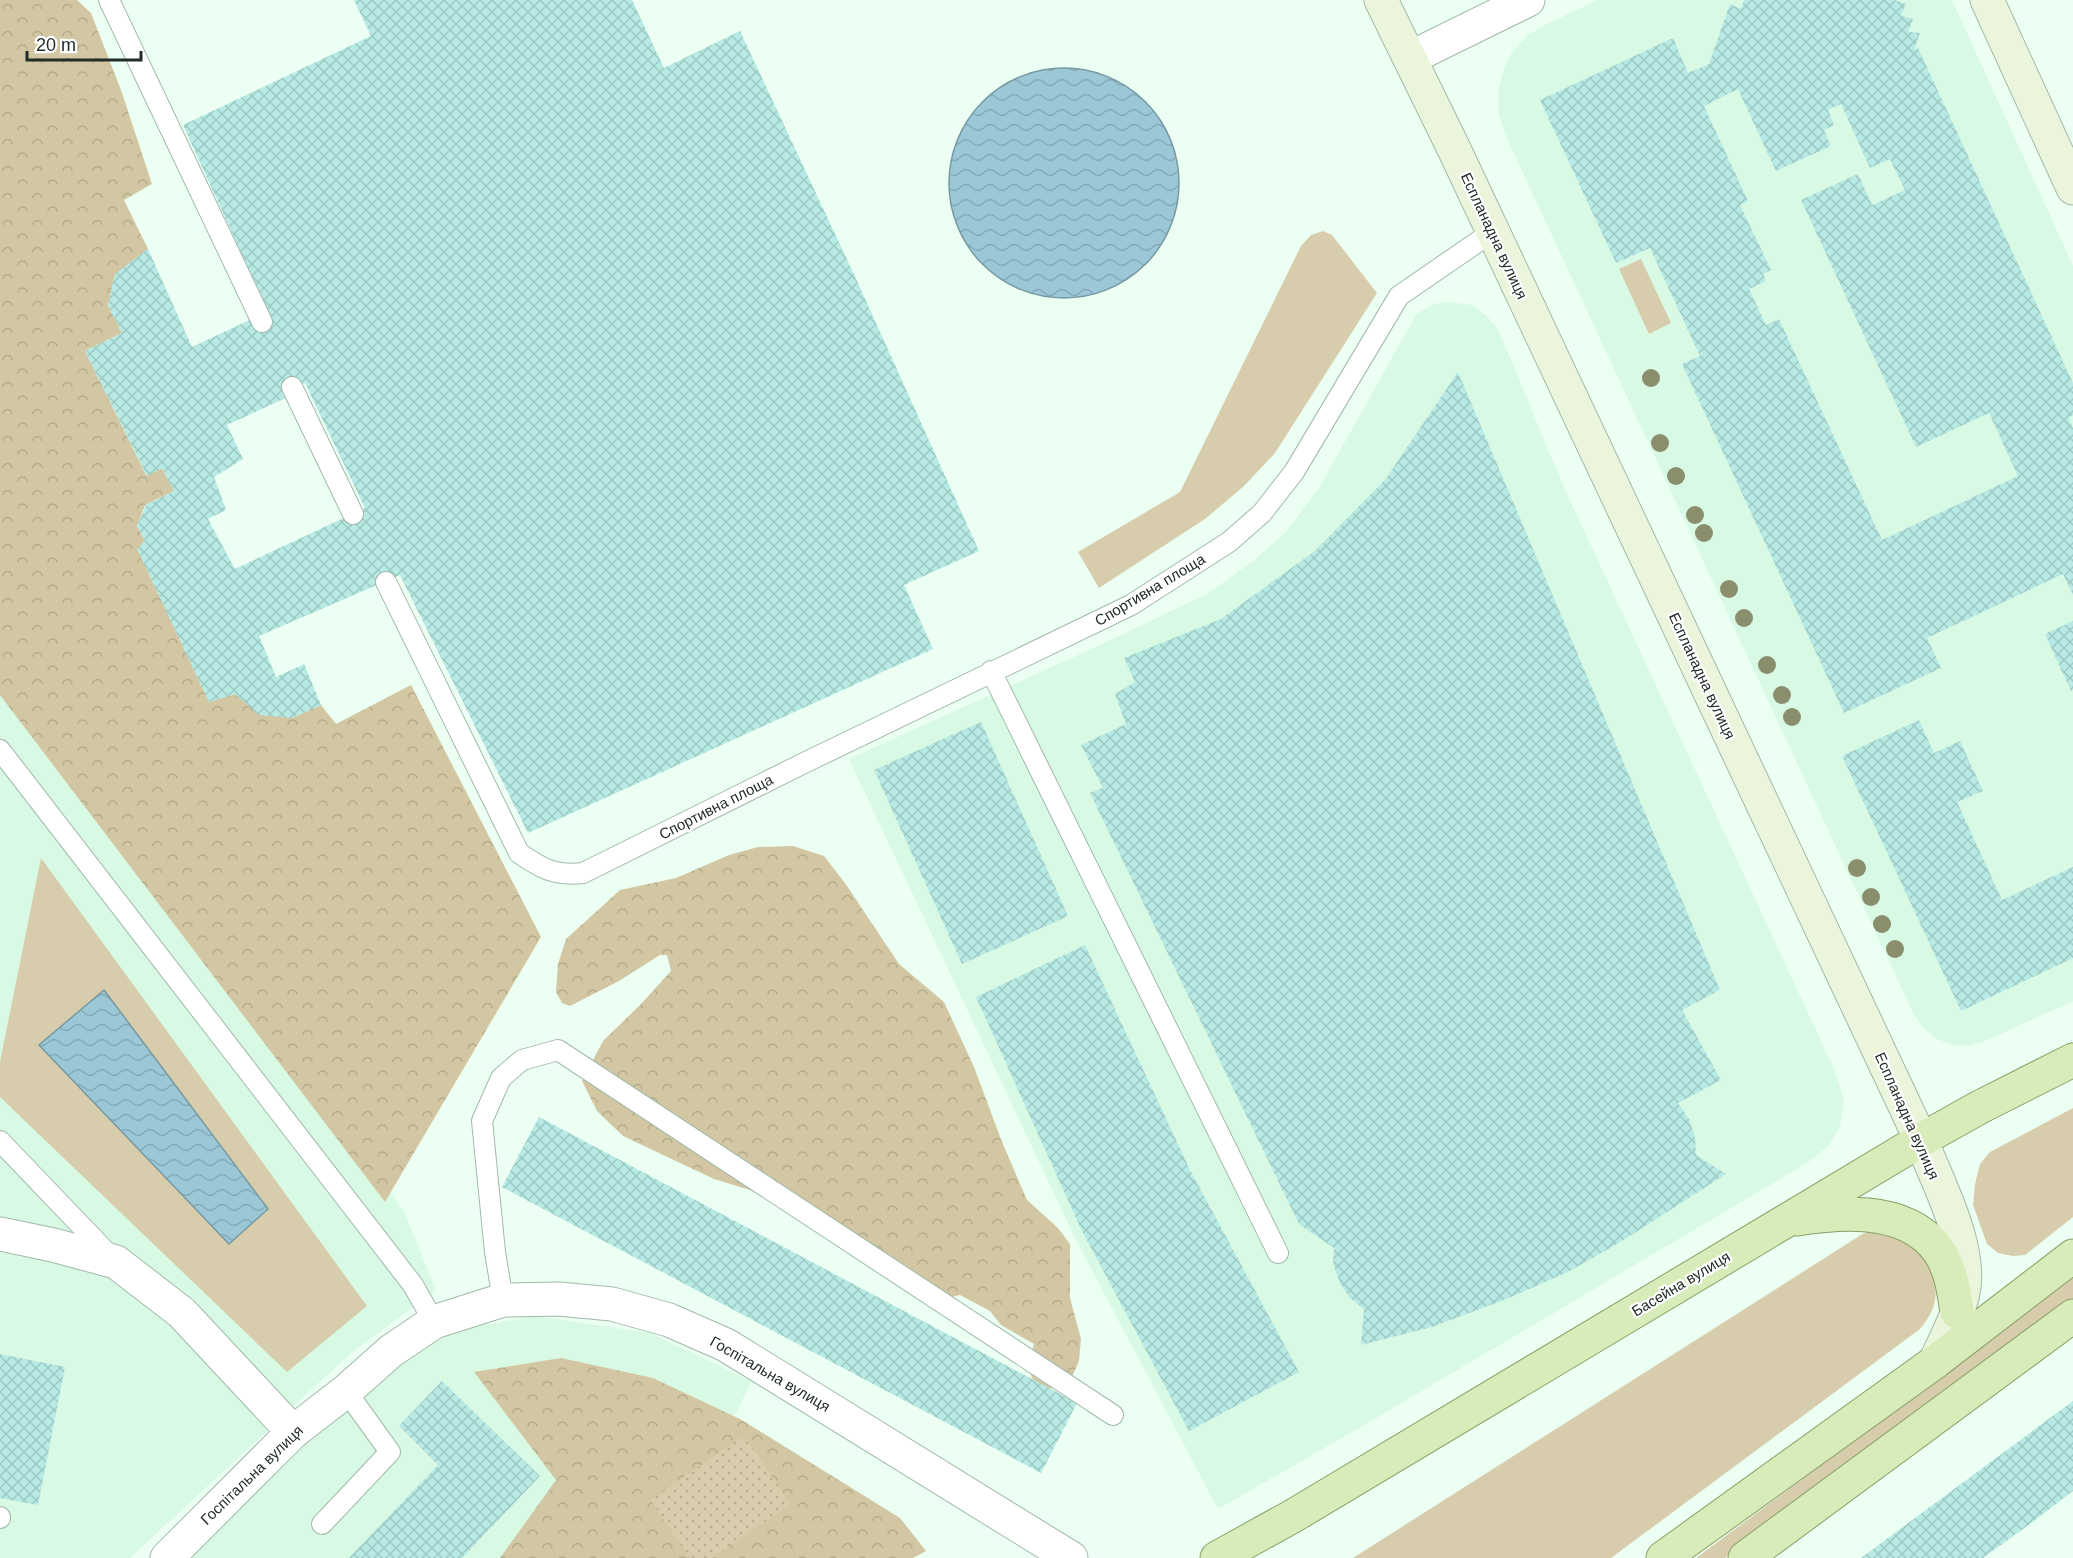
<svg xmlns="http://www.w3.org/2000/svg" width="2073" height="1558" viewBox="0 0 2073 1558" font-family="Helvetica,sans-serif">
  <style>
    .built { fill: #d8f9e4 }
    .green { fill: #d7cdac }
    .forest { fill: url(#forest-crowns) }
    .park { fill: url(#park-dots) }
    .water { fill: url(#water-waves); stroke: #7799a2; stroke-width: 1.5 }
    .building { fill: url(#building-cross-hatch); fill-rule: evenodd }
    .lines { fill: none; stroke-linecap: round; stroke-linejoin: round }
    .service-casing { stroke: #a1b9aa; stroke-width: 22 }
    .minor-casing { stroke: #a1b9aa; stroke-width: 35 }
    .tertiary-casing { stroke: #a1b9aa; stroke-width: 35 }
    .secondary-casing { stroke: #a1b9aa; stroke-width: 35 }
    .primary-casing { stroke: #87a166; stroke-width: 35 }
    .service { stroke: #fff; stroke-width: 20 }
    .minor { stroke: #fff; stroke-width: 33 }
    .tertiary { stroke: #fff; stroke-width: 33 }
    .secondary { stroke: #ebf5db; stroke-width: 33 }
    .primary { stroke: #d7ecb8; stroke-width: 33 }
    .tree { fill: #8b8e6d }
    .labels { text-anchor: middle; stroke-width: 4.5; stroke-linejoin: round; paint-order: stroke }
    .street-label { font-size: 15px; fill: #232d27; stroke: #fff }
  </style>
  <defs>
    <pattern id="forest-crowns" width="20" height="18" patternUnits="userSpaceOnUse" patternTransform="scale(1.5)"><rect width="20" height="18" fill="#d2c7a2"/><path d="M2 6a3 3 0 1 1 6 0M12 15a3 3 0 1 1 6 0" fill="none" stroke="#b4ab8c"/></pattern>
    <pattern id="park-dots" width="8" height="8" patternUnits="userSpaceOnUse" patternTransform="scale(1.5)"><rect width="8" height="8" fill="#d7cdac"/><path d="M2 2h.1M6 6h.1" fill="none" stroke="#b8b094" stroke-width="1.8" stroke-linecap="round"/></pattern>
    <pattern id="water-waves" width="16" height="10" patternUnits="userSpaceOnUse" patternTransform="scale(1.5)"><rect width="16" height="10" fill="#9bc7d7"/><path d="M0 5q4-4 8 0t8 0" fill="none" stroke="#85abb9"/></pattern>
    <pattern id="building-cross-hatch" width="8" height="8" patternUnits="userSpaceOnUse" patternTransform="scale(1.5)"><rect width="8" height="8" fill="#b7eae5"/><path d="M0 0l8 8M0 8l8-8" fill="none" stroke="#9dc9c4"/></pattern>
  </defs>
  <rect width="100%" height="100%" fill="#ebfff2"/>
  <!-- built -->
  <g class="built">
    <path d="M1598 0H1952L2073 266V1001L1985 1041 1969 1046 1953 1045 1937 1039 1924 1029 1914 1015 1505 134 1499 114 1498 92 1503 72 1512 52 1527 36 1545 25Z"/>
    <path d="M1448 302 1472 305 1487 316 1499 331 1561 481 1834 1069 1844 1100 1840 1127 1828 1146 1807 1163 1359 1428 1218 1509 1075 1238 849 759 1096 647 1209 593 1253 561 1286 532 1319 488 1416 315 1433 304Z"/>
    <path d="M0 586 405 1214 436 1290 352 1352 130 1558H0Z"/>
    <path d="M536 1316 650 1333 751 1381 737 1412 574 1558H184L290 1449 381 1374 459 1329Z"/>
  </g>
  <!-- green -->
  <g class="green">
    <path d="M1323 231 1332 235 1377 293 1275 453 1244 486 1205 519 1099 588 1078 552 1180 492 1301 246 1311 235Z"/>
    <path d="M1641 259 1671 323 1649 334 1619 269Z"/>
    <path d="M41 858 367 1306 287 1372 0 1097V1062Z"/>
    <path d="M2073 1108V1217L2025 1255 2013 1256 1998 1253 1987 1244 1973 1205 1975 1184 1980 1164 1990 1152Z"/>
    <path d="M1882 1230 1917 1240C1933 1274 1948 1296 1920 1329L1611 1558H1353L1864 1233Z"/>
    <path d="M2073 1276V1300L1725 1558H1696L1990 1340Z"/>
  </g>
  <!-- forest -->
  <g class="forest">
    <path d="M0 0H77L91 13 121 90 152 184 124 200 148 249 115 275 108 305 122 333 85 351 146 475 162 468 174 491 145 505 137 526 145 541 138 550 209 702 235 694 292 718 321 705 336 724 411 685 541 937 385 1202 0 695Z"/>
    <path d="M793 846 824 856 845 883 899 964 944 1002 974 1067 1002 1142 1027 1200 1058 1228 1070 1244V1298L1081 1339 1079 1361 1071 1379 1050 1389C1024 1382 1028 1365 1034 1344L1001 1325 990 1311 960 1295 929 1302 763 1194 714 1179 623 1136 597 1111 582 1081 603 1041 641 1004 671 971 667 955H660L619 981 570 1006 562 1003 556 992 558 964 566 939 620 890 676 878 729 855 758 847Z"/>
    <path d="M561 1358 653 1378 740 1419 900 1518 926 1551 913 1558H500L556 1480 474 1372Z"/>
  </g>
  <!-- park -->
  <path class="park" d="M744 1436 791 1504 712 1558H690L650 1500Z"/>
  <!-- water -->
  <g class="water">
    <circle cx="1064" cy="183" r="115"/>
    <path d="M104 990 268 1209 229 1244 39 1045Z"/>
  </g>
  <!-- building -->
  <g class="building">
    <path d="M354 0H632L664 68 740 31 857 281 979 551 904 585 933 649 528 833 400 575 259 636 276 677 304 664 321 705 292 718 259 715 235 694 209 702 137 549 145 541 137 526 146 505 174 491 162 468 147 476 85 351 122 333 108 305 115 274 148 249 192 347 254 318H271L183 125 371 36ZM305 383 365 508 235 569 208 519 226 510 214 477 243 459 227 425 290 396 292 387Z"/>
    <path d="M1744 0H1894L1906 4 1901 16 1913 19 1908 32 1920 33 1914 50 1918 48 2073 383V415L2068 418 2073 428V595L2063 574 1927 638 1941 668 1844 713 1682 364 1700 356 1650 248 1616 263 1540 100 1673 38 1688 73 1709 64 1730 4 1741 9ZM1738 89 1776 171 1831 146 1824 130 1834 125 1828 110 1841 104 1870 168 1890 159 1905 190 1872 205 1858 174 1801 200 1916 447 1989 413 2018 476 1882 540 1779 319 1766 325 1749 289 1766 281 1763 274 1771 270 1740 205 1748 201 1704 106Z"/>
    <path d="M1458 372 1720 990 1682 1010 1721 1080 1678 1103 1689 1119 1695 1137 1696 1155 1726 1174 1622 1241 1568 1272 1504 1300 1432 1327 1361 1345 1364 1309 1350 1298 1340 1283 1333 1263 1334 1248 1299 1224 1090 793 1103 788 1081 745 1126 724 1115 694 1135 682 1124 658 1221 619 1315 551 1385 480Z"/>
    <path d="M2073 621V690L2071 691 2045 634Z"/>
    <path d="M1919 720 1934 753 1960 741 1983 791 1957 802 2002 900 2073 867V958L1961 1011 1842 756Z"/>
    <path d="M981 722 1068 916 962 964 874 770Z"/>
    <path d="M1085 945 1190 1170 1299 1372 1189 1431 1081 1229 976 997Z"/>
    <path d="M539 1117 1077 1403 1041 1473 502 1187Z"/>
    <path d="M0 1354 65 1367 38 1505 0 1498Z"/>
    <path d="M442 1381 540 1476 462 1558H349L438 1465 399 1426Z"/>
    <path d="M2073 1401V1491L2034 1521 1983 1558H1861Z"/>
  </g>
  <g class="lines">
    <defs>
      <g id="service">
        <path d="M109 0 262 322"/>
        <path d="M292 387 353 514"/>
        <path d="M386 582 519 853C542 869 555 876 583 873L802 764 1131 605 1229 542 1262 513 1294 472 1399 296 1492 232"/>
        <path d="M991 671 1278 1253"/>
        <path d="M0 750 413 1285 434 1322"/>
        <path d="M0 1141 112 1258"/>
        <path d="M503 1300 495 1252 482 1121 501 1078 522 1060 558 1050 1113 1415"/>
        <path d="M0 1518V1517"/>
        <path d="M322 1524 390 1452 346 1391"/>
      </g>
      <g id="minor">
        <path d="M0 1234 53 1245 116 1262 182 1313 293 1432"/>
        <path d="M167 1558 293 1432 346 1391 391 1351 434 1322 503 1300 559 1299 612 1304 669 1320 726 1345 1071 1558"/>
      </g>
      <path id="tertiary" d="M1410 58 1528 0"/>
      <g id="secondary">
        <path d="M1381 0 1454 149 1921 1140C1938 1183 1973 1248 1963 1293 1958 1317 1945 1340 1935 1362"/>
        <path d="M1987 0 2073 188"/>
      </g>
      <g id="primary">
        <path d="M1797 1219C1847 1211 1915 1207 1943 1258 1952 1275 1954 1294 1957 1312"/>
        <path d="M1217 1558 1293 1516 1921 1140 1980 1107 2073 1060"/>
        <path d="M1663 1558 1935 1362 2073 1256"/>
        <path d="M1745 1558 2073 1316"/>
      </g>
    </defs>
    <!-- service casing -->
    <use href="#service" class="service-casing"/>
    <!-- minor casing -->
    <use href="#minor" class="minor-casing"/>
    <!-- tertiary casing -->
    <use href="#tertiary" class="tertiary-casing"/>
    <!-- secondary casing -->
    <use href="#secondary" class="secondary-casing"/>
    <!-- primary casing -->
    <use href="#primary" class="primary-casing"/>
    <!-- service -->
    <use href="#service" class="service"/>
    <!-- minor -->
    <use href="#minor" class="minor"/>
    <!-- tertiary -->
    <use href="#tertiary" class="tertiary"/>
    <!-- secondary -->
    <use href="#secondary" class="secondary"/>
    <!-- primary -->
    <use href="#primary" class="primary"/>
  </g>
  <!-- trees -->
  <g class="tree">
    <circle cx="1651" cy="378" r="9"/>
    <circle cx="1660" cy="443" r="9"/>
    <circle cx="1676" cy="476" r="9"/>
    <circle cx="1695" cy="515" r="9"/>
    <circle cx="1704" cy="533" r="9"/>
    <circle cx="1729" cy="589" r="9"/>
    <circle cx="1744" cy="618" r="9"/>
    <circle cx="1767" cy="665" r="9"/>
    <circle cx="1782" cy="695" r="9"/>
    <circle cx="1792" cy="717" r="9"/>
    <circle cx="1857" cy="868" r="9"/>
    <circle cx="1871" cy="897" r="9"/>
    <circle cx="1882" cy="924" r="9"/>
    <circle cx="1895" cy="949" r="9"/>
  </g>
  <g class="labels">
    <!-- street labels -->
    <g class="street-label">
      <text transform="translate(1494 236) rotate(65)" y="5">Еспланадна вулиця</text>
      <text transform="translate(1150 590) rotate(-31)" y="5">Спортивна площа</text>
      <text transform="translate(1702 676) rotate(65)" y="5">Еспланадна вулиця</text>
      <text transform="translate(716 807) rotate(-27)" y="5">Спортивна площа</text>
      <text transform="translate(1907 1116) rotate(66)" y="5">Еспланадна вулиця</text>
      <text transform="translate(1681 1284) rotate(-31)" y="5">Басейна вулиця</text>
      <text transform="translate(770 1374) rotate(30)" y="5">Госпітальна вулиця</text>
      <text transform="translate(252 1475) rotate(-44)" y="5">Госпітальна вулиця</text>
    </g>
  </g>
  <!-- scale -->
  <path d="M27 51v9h114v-9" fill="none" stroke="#232d27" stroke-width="3"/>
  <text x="36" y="51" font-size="18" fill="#232d27" stroke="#ffffff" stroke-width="4.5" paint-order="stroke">20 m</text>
</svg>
